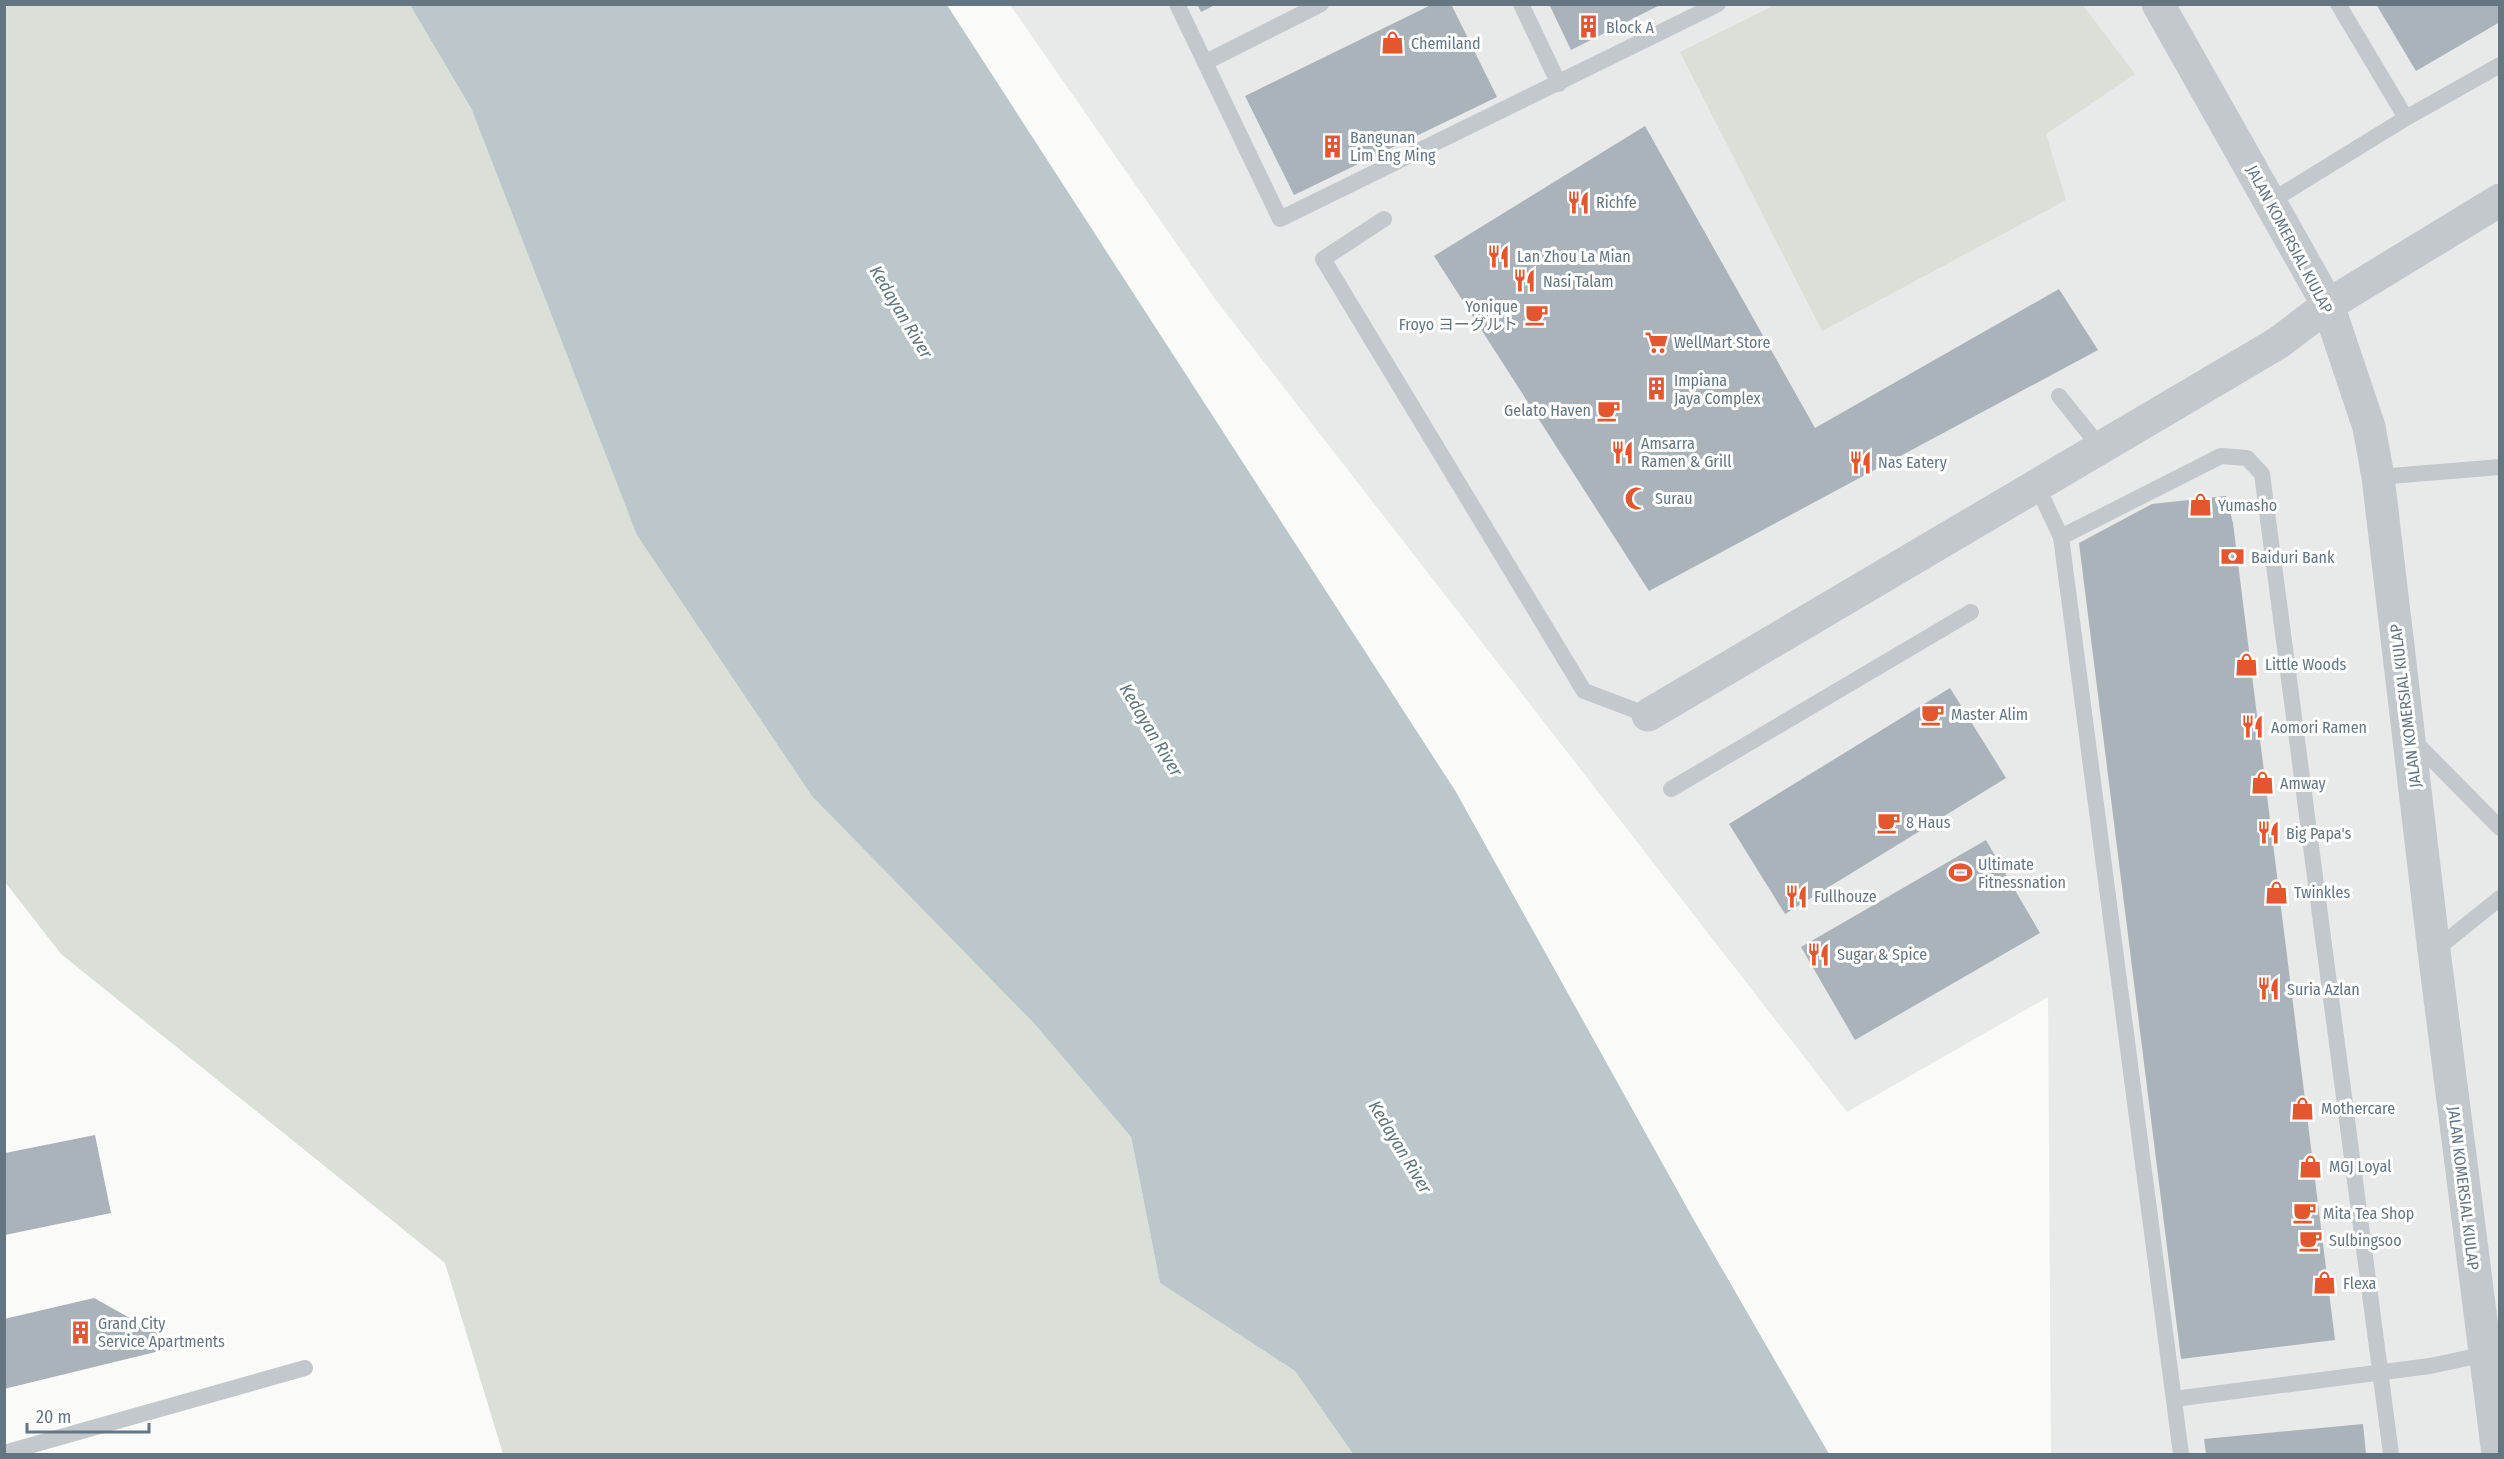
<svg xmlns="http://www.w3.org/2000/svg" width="2504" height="1459" viewBox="0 0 2504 1459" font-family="'Fira Sans Condensed','Noto Sans JP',sans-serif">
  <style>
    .built { fill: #e8e9e9 }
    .green { fill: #dadfd7 }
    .water { fill: #bbc7cb }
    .building { fill: #aab3b9 }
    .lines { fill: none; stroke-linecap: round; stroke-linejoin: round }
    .service { stroke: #c3c8cc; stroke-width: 16 }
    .minor { stroke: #c3c8cc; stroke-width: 33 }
    .labels { text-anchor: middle; stroke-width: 6; stroke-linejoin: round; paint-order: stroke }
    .poi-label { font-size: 16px; fill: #657683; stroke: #fff; text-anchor: start }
    .street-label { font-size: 16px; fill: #657683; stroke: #fff }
    .water-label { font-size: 18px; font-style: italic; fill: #60757c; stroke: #fff }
  </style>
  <rect width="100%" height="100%" fill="#fafaf8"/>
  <!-- built -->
  <path class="built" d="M1010 5H2499V1454H2051L2048 997 1847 1112 1215 299Z"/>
  <!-- green -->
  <g class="green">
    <path d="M2082 4 2135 74 2046 134 2066 200 1822 331 1680 52 1775 5Z"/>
    <path d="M5 5H410L472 110 1032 1021 1131 1137 1160 1283 1295 1371 1353 1454H503L445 1263 61 954 5 882Z"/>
  </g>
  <!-- water -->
  <path class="water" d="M410 5H947L1456 792 1695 1222 1829 1454H1353L1295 1371 1160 1283 1131 1137 1032 1021 812 796 637 535 472 110Z"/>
  <!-- building -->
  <g class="building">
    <path d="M1197 4H1217L1201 12Z"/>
    <path d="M1433 4H1451L1497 97 1294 195 1245 96Z"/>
    <path d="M1549 4H1662L1571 50Z"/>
    <path d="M2376 4H2500V22L2416 71Z"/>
    <path d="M1645 126 1815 428 2059 289 2098 350 1649 591 1434 256Z"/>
    <path d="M2226 496 2233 523 2335 1340 2181 1359 2079 543 2152 504Z"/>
    <path d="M1950 688 2006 778 1785 914 1729 824Z"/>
    <path d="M1986 840 2040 933 1855 1040 1801 947Z"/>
    <path d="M95 1135 111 1213 5 1235V1153Z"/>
    <path d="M94 1298 180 1346 4 1389V1319Z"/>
    <path d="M2363 1424 2366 1454H2206L2204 1439Z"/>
  </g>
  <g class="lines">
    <!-- service -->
    <g class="service">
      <path d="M1177 4 1280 219 1718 4"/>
      <path d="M1521 4 1559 84"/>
      <path d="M2338 4 2406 118"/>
      <path d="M1206 62 1321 4"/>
      <path d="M2271 201 2406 118 2500 65"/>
      <path d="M1384 219 1323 259 1584 691 1648 715"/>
      <path d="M2059 396 2100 447"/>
      <path d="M2378 477 2500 467"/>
      <path d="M2037 486 2061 537"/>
      <path d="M2412 739 2500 828"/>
      <path d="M1671 789 1971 612"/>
      <path d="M2434 951 2500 898"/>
      <path d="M2174 1399 2430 1366 2486 1354"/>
      <path d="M4 1453 305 1368"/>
      <path d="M2181 1454 2061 537 2221 456 2247 458 2262 474 2391 1454"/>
    </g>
    <!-- minor -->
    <g class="minor">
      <path d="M2158 4 2328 305 2369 427 2378 477 2434 951 2498 1454"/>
      <path d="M1648 715 2278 343 2328 305 2500 200"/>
    </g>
  </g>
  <!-- icons -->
  <defs>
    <symbol id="building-bare" viewBox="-9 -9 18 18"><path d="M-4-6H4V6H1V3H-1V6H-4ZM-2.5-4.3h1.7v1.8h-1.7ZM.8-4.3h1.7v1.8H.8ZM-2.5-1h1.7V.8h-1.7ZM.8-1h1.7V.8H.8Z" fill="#e4572e" stroke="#fff" stroke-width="2.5" paint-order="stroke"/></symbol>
    <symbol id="shop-bare" viewBox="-9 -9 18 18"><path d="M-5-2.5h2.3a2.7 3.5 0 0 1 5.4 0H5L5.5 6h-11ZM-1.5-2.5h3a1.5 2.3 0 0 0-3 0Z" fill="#e4572e" stroke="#fff" stroke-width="2.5" paint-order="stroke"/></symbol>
    <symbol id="restaurant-bare" viewBox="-9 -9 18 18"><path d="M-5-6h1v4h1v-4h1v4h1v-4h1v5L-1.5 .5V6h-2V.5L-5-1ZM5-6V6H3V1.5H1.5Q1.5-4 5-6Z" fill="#e4572e" stroke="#fff" stroke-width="2.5" paint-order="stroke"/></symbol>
    <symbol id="cafe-bare" viewBox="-9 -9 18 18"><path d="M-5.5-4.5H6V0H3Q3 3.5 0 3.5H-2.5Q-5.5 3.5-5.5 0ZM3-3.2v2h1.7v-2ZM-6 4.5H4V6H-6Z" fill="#e4572e" stroke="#fff" stroke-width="2.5" paint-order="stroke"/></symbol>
    <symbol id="supermarket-bare" viewBox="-9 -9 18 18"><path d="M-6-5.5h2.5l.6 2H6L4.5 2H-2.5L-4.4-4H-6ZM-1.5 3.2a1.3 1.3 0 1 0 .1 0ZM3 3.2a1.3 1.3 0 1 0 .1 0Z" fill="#e4572e" stroke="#fff" stroke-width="2.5" paint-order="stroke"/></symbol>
    <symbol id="mosque-bare" viewBox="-9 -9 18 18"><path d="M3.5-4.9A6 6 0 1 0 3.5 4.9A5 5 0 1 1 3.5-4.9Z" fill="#e4572e" stroke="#fff" stroke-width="2.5" paint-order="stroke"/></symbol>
    <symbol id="bank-bare" viewBox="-9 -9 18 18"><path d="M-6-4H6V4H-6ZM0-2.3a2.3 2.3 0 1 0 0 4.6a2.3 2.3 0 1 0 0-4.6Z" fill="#e4572e" stroke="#fff" stroke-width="2.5" paint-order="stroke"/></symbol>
    <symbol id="stadium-bare" viewBox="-9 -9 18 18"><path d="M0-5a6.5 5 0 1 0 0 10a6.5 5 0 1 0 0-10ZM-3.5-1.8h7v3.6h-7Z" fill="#e4572e" stroke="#fff" stroke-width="2.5" paint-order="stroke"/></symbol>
  </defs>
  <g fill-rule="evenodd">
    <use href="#building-bare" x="1572" y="10" width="33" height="33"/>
    <use href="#shop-bare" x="1376" y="26" width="33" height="33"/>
    <use href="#building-bare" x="1316" y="130" width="33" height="33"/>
    <use href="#restaurant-bare" x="1562" y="186" width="33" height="33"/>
    <use href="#restaurant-bare" x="1482" y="240" width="33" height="33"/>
    <use href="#restaurant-bare" x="1508" y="264" width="33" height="33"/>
    <use href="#cafe-bare" x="1520" y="298" width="33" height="33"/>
    <use href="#supermarket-bare" x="1640" y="326" width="33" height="33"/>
    <use href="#building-bare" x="1640" y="372" width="33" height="33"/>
    <use href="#cafe-bare" x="1592" y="394" width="33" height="33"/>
    <use href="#restaurant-bare" x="1606" y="436" width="33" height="33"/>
    <use href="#restaurant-bare" x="1844" y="446" width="33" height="33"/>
    <use href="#mosque-bare" x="1620" y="482" width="33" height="33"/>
    <use href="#shop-bare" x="2184" y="488" width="33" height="33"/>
    <use href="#bank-bare" x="2216" y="540" width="33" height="33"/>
    <use href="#shop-bare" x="2230" y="648" width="33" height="33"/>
    <use href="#cafe-bare" x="1916" y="698" width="33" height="33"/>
    <use href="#restaurant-bare" x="2236" y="710" width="33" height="33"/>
    <use href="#shop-bare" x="2246" y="766" width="33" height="33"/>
    <use href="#cafe-bare" x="1872" y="806" width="33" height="33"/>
    <use href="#restaurant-bare" x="2252" y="816" width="33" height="33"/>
    <use href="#stadium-bare" x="1944" y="856" width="33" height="33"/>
    <use href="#shop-bare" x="2260" y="876" width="33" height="33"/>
    <use href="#restaurant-bare" x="1780" y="880" width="33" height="33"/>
    <use href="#restaurant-bare" x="1802" y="938" width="33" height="33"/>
    <use href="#restaurant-bare" x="2252" y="972" width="33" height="33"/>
    <use href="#shop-bare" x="2286" y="1092" width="33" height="33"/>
    <use href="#shop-bare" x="2294" y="1150" width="33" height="33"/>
    <use href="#cafe-bare" x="2288" y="1196" width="33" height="33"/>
    <use href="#cafe-bare" x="2294" y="1224" width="33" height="33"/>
    <use href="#shop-bare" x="2308" y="1266" width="33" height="33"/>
    <use href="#building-bare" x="64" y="1316" width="33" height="33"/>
  </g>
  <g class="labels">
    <!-- poi labels -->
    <g class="poi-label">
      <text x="1606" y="33">Block A</text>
      <text x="1411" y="49">Chemiland</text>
      <text x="1350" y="143">Bangunan<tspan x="1350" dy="18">Lim Eng Ming</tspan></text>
      <text x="1596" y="208">Richfe</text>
      <text x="1517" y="262">Lan Zhou La Mian</text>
      <text x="1543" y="287">Nasi Talam</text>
      <text x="1518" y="312" text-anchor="end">Yonique<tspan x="1518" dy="18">Froyo ヨーグルト</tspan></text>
      <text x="1674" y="348">WellMart Store</text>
      <text x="1674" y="386">Impiana<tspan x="1674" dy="18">Jaya Complex</tspan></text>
      <text x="1591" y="416" text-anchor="end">Gelato Haven</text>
      <text x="1641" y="449">Amsarra<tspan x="1641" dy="18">Ramen &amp; Grill</tspan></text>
      <text x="1878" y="468">Nas Eatery</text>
      <text x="1655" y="504">Surau</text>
      <text x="2218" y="511">Yumasho</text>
      <text x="2251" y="563">Baiduri Bank</text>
      <text x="2265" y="670">Little Woods</text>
      <text x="1951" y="720">Master Alim</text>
      <text x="2271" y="733">Aomori Ramen</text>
      <text x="2280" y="789">Amway</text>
      <text x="1906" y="828">8 Haus</text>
      <text x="2286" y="839">Big Papa's</text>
      <text x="1978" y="870">Ultimate<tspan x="1978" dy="18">Fitnessnation</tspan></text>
      <text x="2294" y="898">Twinkles</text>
      <text x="1814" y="902">Fullhouze</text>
      <text x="1837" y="960">Sugar &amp; Spice</text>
      <text x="2287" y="995">Suria Azlan</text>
      <text x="2321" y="1114">Mothercare</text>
      <text x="2329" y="1172">MGJ Loyal</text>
      <text x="2323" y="1219">Mita Tea Shop</text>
      <text x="2329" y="1246">Sulbingsoo</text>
      <text x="2343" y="1289">Flexa</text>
      <text x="98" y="1329">Grand City<tspan x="98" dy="18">Service Apartments</tspan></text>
    </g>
    <!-- street labels -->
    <g class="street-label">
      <text transform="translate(2290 239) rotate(62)" y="6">JALAN KOMERSIAL KIULAP</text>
      <text transform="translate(2405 706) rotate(-97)" y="6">JALAN KOMERSIAL KIULAP</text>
      <text transform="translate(2464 1188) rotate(83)" y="6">JALAN KOMERSIAL KIULAP</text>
    </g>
    <!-- water labels -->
    <g class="water-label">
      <text transform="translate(901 312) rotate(59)" y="6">Kedayan River</text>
      <text transform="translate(1151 730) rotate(59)" y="6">Kedayan River</text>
      <text transform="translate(1400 1147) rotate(59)" y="6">Kedayan River</text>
    </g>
  </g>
  <!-- border -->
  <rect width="2504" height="1459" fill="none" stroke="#657683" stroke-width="12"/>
  <!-- scale -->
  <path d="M27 1423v9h122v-9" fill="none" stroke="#657683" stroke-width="3"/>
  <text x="36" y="1423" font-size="18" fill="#657683" stroke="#ffffff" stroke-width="4.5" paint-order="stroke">20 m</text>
</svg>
